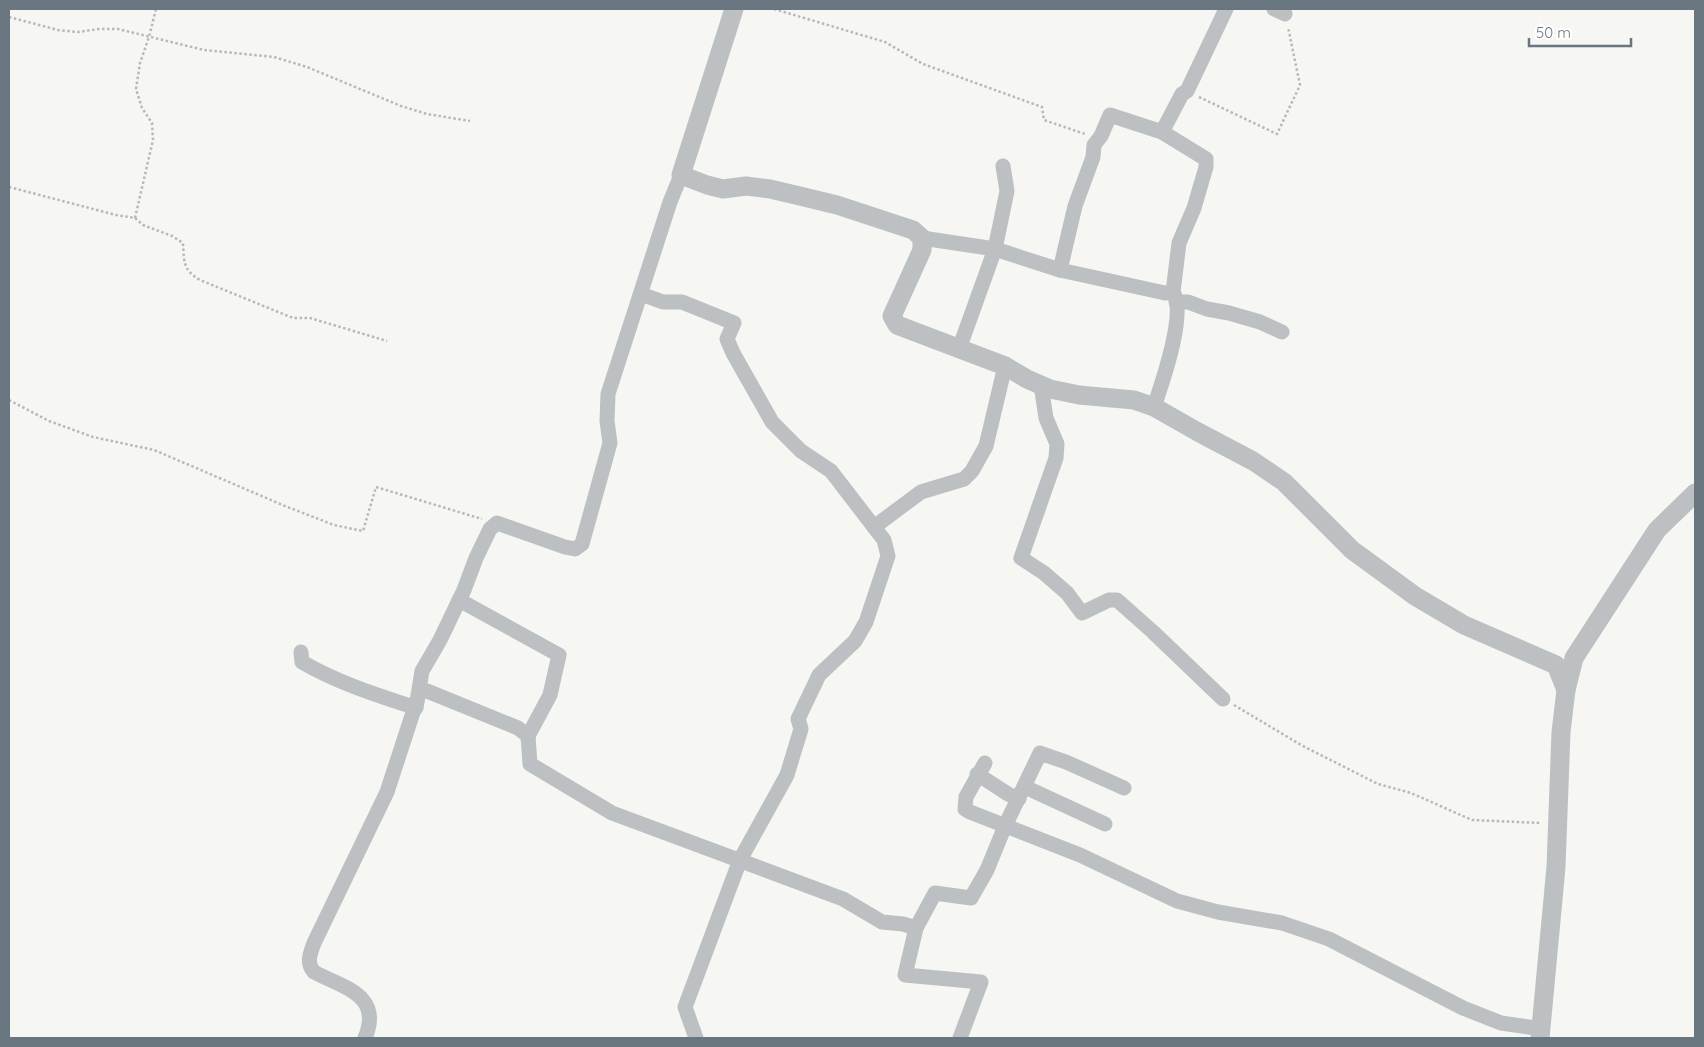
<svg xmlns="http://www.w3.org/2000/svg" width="1704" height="1047" viewBox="0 0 1704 1047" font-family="Quicksand,sans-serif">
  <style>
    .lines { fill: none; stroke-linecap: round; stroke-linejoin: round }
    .path { stroke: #b6b9bb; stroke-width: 2.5; stroke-dasharray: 2.5 2.5; stroke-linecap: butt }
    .minor { stroke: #bcc0c2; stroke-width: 15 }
    .tertiary { stroke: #bcc0c2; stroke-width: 19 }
  </style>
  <rect width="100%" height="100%" fill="#f6f6f3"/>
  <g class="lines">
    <!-- path -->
    <g class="path">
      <path d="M774 9 885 42 923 64 1042 107 1044 120 1085 134"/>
      <path d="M9 17 58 30 78 32 99 29H118L204 50 274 57 307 67 401 106 427 114 470 121"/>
      <path d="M1199 97 1277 134 1300 85 1288 27"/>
      <path d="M9 187 116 215 135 218 143 225 172 236 183 243C184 262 183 270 200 280L293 318H310L387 341"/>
      <path d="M135 218 153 140 152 123 142 108 136 89 140 63 149 37 156 9"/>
      <path d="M9 400 49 421 93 437 154 450 285 506 334 525 363 531 376 487 482 519"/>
      <path d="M1234 705 1301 745 1378 784 1411 793 1472 820 1541 823"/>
    </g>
    <!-- minor -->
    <g class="minor">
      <path d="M1274 9 1285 14"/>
      <path d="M922 238 995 249 1060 270"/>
      <path d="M1173 292 1165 293 1060 270 1075 206 1093 157 1094 145 1101 136 1110 115 1162 132 1182 94 1187 91 1226 9"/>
      <path d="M641 294 663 302H682L734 323 727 339 733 353 772 422 801 451 831 471 884 540 888 556 866 622 855 641 819 675 798 719 801 729 787 775 740 860 685 1007 696 1038"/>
      <path d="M1176 302H1188L1207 309 1229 313 1260 322 1282 332"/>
      <path d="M959 349 995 249 1007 191 1003 166"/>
      <path d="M1041 385 1046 418 1057 444 1056 458 1021 558 1044 573 1067 593 1082 613 1109 600H1117L1153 632 1223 699"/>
      <path d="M1154 407C1162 383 1187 313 1173 292L1179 243 1194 208 1206 167V159L1162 132"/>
      <path d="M874 527 921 492 964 479 972 471 986 446 1005 366"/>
      <path d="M459 600 559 655 550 695 528 736"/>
      <path d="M301 652 302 662C338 683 377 695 416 708L422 671 440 640 464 590 476 558 490 529 497 523 565 547 575 549 582 544 610 443 607 421 608 394 670 202 681 175"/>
      <path d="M985 763 966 797 965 809 970 812 1080 855 1177 901 1218 912 1282 923 1329 939 1463 1008 1501 1023 1542 1029"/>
      <path d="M977 774 1008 794 1019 799"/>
      <path d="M1025 787 1105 824"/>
      <path d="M365 1038C383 995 344 988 314 972 306 963 310 954 314 943L387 792 420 691H427L518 728 528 736 530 764 612 813 843 899 882 922 903 924 916 928"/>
      <path d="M960 1038 981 982 905 975 916 928 935 893 971 898 987 870 1005 826 1040 753 1066 762 1124 788"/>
    </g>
    <!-- tertiary -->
    <g class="tertiary">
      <path d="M734 9 681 175 707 185 723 189 746 186 770 189 804 197 837 205 913 230 922 238V250L892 316 897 325 1005 366 1027 379 1050 389 1079 395 1134 400 1154 407 1198 432 1253 461 1284 482 1352 550 1415 596 1464 625 1556 665 1566 690"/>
      <path d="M1540 1038 1556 867 1561 732 1566 690 1574 658 1657 530 1695 493"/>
    </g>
  </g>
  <!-- border -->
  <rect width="1704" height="1047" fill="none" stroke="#697680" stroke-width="20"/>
  <!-- scale -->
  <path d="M1529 38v8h102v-8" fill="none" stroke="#697680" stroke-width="2.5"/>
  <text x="1536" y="38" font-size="15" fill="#697680" stroke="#ffffff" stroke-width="4" paint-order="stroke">50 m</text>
</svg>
